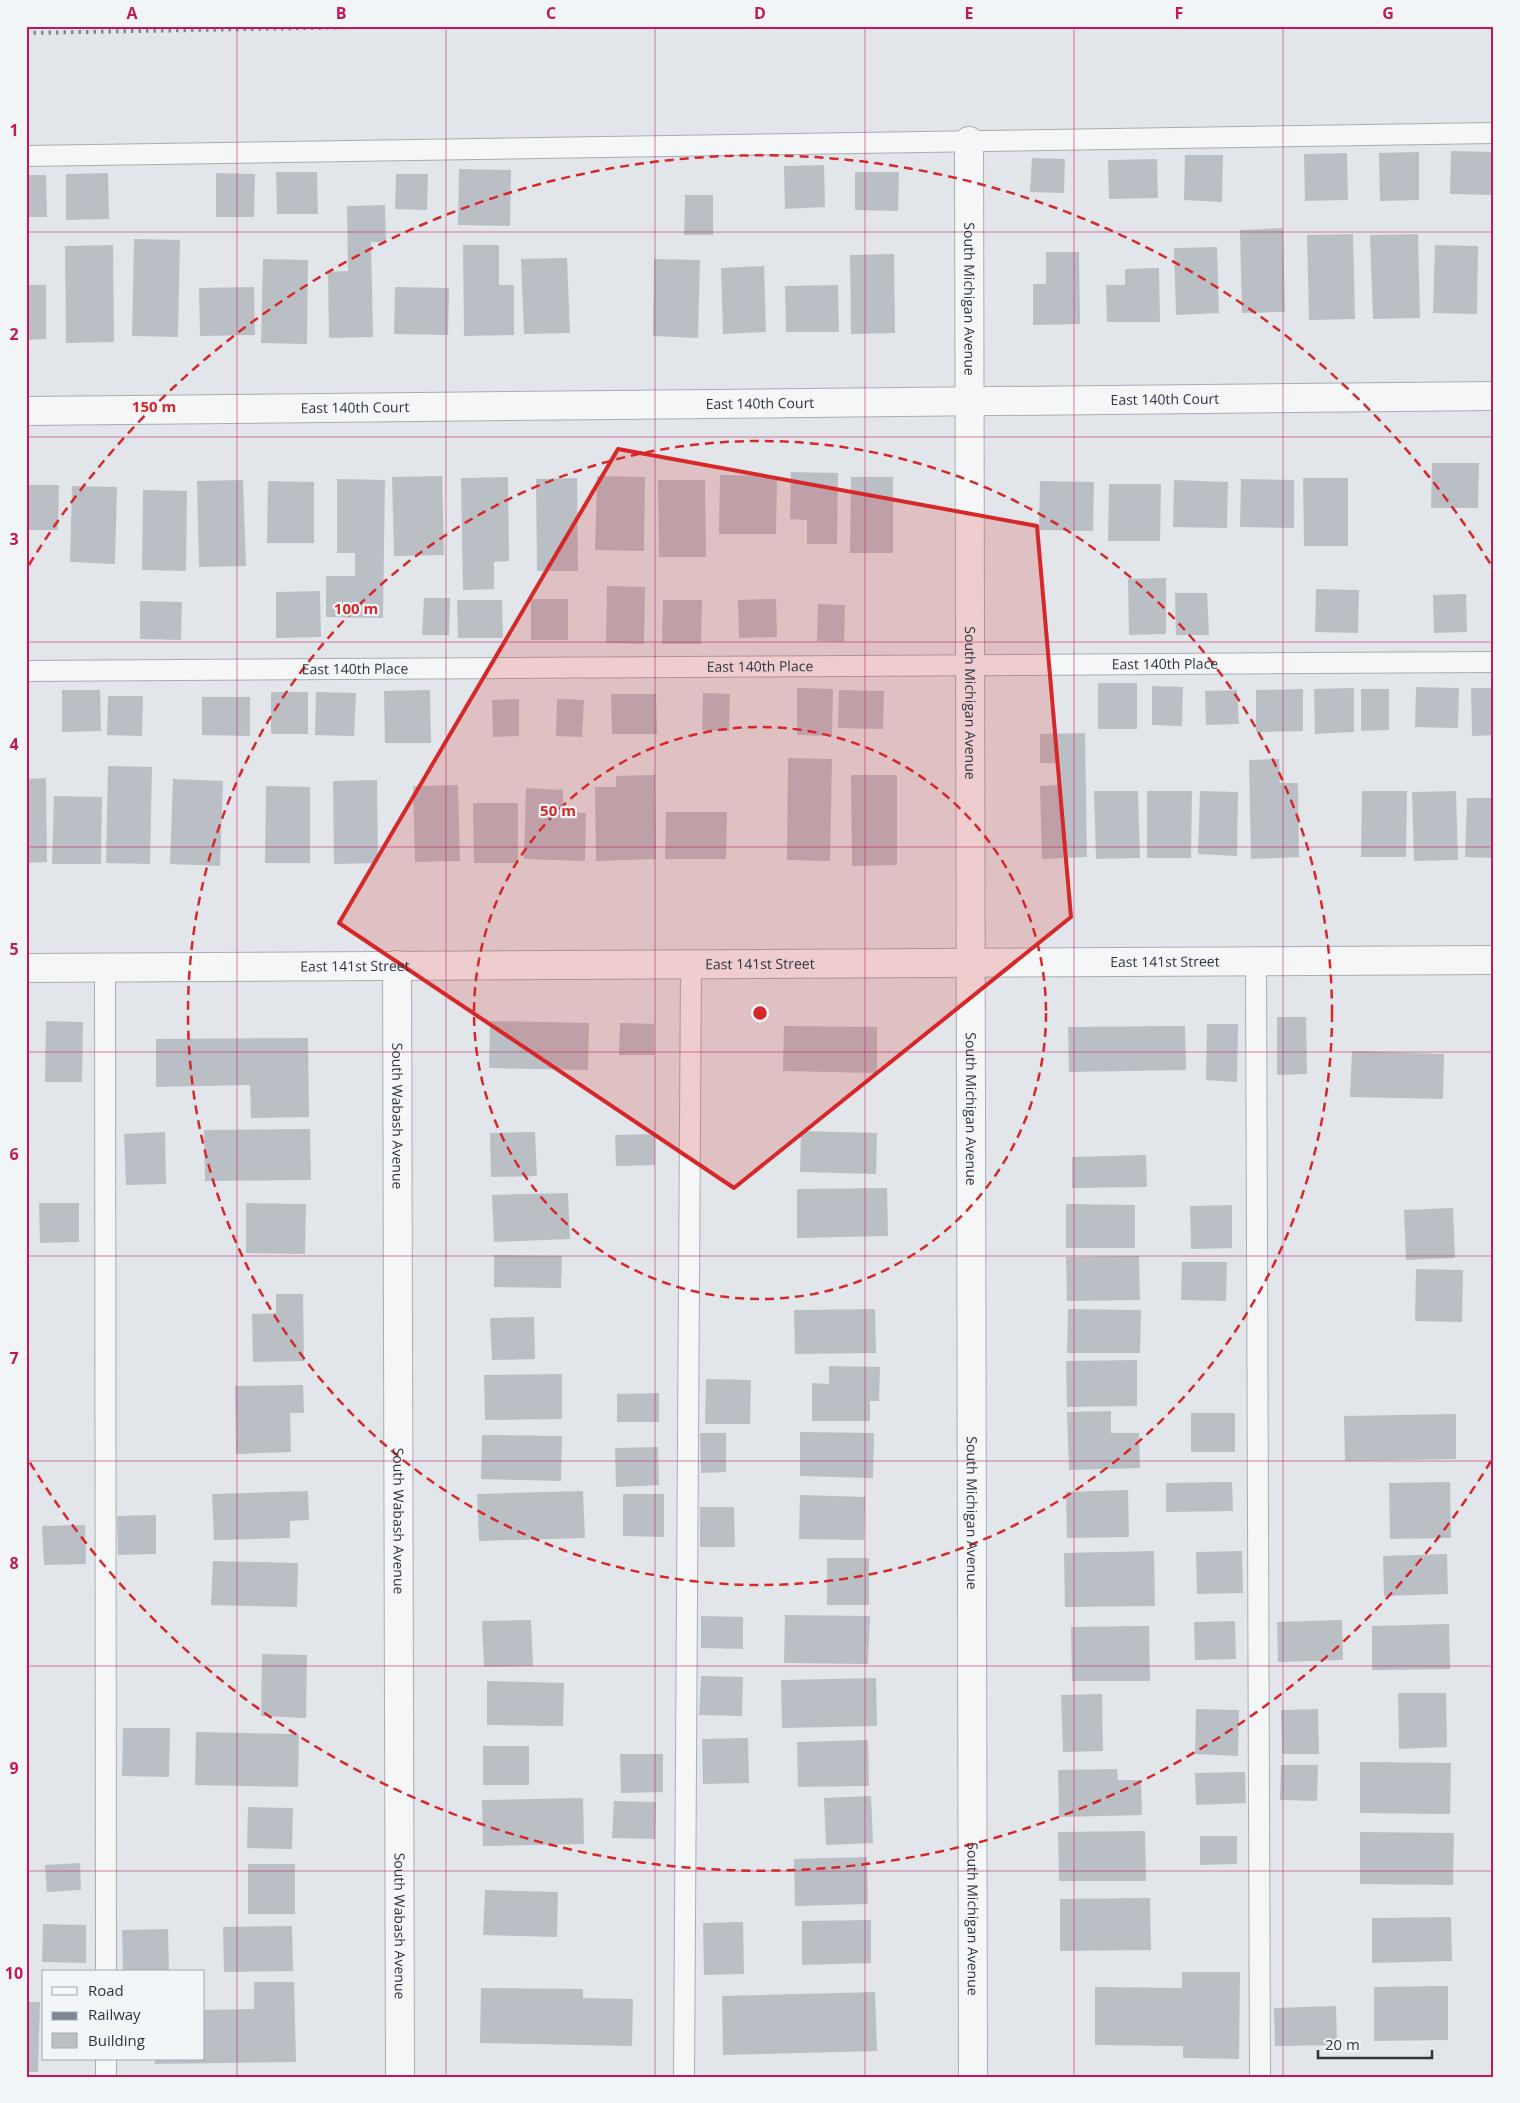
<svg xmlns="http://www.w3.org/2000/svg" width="1520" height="2103" viewBox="0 0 1520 2103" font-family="'Open Sans',sans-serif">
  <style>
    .building { fill: #babfc6 }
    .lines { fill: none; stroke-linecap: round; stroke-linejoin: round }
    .service-casing { stroke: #a8adb4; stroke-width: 22 }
    .minor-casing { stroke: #a8adb4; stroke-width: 30 }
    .service { stroke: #f5f6f8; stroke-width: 20 }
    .minor { stroke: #f5f6f8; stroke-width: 28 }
    .rail { stroke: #7d8792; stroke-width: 4; stroke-dasharray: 2.5 5; stroke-linecap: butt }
    .marked { fill: #d62828; fill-opacity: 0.2; stroke: #d62828; stroke-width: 4; stroke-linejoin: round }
    .grid { fill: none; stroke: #c2185b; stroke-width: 1; stroke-opacity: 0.55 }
    .ring { fill: none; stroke: #d62828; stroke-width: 2.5; stroke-dasharray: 9 6 }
    .labels { text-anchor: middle; stroke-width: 4.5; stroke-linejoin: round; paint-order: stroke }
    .street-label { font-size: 14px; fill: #2c3541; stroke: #f2f5f7 }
    .centre { fill: #d62828; stroke: #f2f5f7; stroke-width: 2.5 }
    .ring-label { font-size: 15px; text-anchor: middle; font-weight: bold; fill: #d62828; stroke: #f2f5f7; stroke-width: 4.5; stroke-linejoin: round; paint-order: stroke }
    .neatline { fill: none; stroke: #c2185b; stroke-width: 2 }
    .grid-label { font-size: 16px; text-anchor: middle; font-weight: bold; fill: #c2185b }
  </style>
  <rect width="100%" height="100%" fill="#e2e6ea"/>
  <!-- building -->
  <g class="building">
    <path d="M1451 151 1492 152V195L1450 194Z"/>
    <path d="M1419 152V200L1380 201 1379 153Z"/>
    <path d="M1347 153 1348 200 1305 201 1304 154Z"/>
    <path d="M1185 155H1223L1222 202 1184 200Z"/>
    <path d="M1032 158 1065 159 1064 193 1030 192Z"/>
    <path d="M1157 159 1158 198 1109 199 1108 160Z"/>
    <path d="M824 165 825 207 785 209 784 166Z"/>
    <path d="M459 169 511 170 510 226 458 225Z"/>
    <path d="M276 172H317L318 214H277Z"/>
    <path d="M855 172H899L898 211 855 210Z"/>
    <path d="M108 173 109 219 66 220V174Z"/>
    <path d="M216 173 255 174 254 217H216Z"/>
    <path d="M396 174H428L427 210 395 209Z"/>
    <path d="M26 175H46L47 217H26Z"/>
    <path d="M685 195H713V235H684Z"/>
    <path d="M385 205 386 242H371L373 337 329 338 328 272 348 271 347 206Z"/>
    <path d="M1283 228 1285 312 1242 313 1240 230Z"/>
    <path d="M1353 234 1355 319 1309 320 1307 235Z"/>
    <path d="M1418 234 1420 318 1373 319 1370 235Z"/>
    <path d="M134 239 180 240 178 337 132 336Z"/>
    <path d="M113 245 114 342 66 343 65 246Z"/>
    <path d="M463 245H499V285H514V335L464 336Z"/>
    <path d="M1435 245 1478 246 1477 314 1433 313Z"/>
    <path d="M1217 247 1219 313 1176 315 1174 248Z"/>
    <path d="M1046 252H1079L1080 324 1033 325V284H1046Z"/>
    <path d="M894 254 895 333 851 334 850 255Z"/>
    <path d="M567 258 570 333 524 334 521 259Z"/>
    <path d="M263 259 308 260 307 344 261 343Z"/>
    <path d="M654 259 700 260 698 338 653 336Z"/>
    <path d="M764 266 766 332 723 334 721 268Z"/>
    <path d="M1159 268 1160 322H1107L1106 285H1125V269Z"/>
    <path d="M26 285H46V339L26 340Z"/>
    <path d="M838 285 839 332H786L785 286Z"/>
    <path d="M254 287 255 335 200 336 199 288Z"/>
    <path d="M395 287 449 288 448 335 394 334Z"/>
    <path d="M1432 463H1479L1478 508H1431Z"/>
    <path d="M791 472 838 473 837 544H807V520L790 519Z"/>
    <path d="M720 475 777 476 776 534H719Z"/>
    <path d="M442 476 444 555 394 556 392 477Z"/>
    <path d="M597 476 645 477 644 551 595 550Z"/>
    <path d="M508 477 509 561 494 562V589L463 590 461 478Z"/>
    <path d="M851 477H893V553H850Z"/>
    <path d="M577 478 578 571H537L536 479Z"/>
    <path d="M1303 478H1348V546H1304Z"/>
    <path d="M337 479 385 480 383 618 326 617V576H355V553H337Z"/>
    <path d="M1241 479 1294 480V528L1240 527Z"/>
    <path d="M243 480 246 566 199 567 197 481Z"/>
    <path d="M658 480H705L706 557H659Z"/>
    <path d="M1174 480 1228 482 1227 528 1173 527Z"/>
    <path d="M268 481 314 482V543H267Z"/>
    <path d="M1040 481 1094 482 1093 531 1039 530Z"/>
    <path d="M1109 484H1161L1160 541H1108Z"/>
    <path d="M26 485H59L58 530H26Z"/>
    <path d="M72 486 117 487 115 564 70 562Z"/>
    <path d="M143 490 187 491 186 571 142 570Z"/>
    <path d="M1166 578V634L1129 635 1128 579Z"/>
    <path d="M607 586 645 587 644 644 606 643Z"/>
    <path d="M1316 589 1359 590 1358 633 1315 632Z"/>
    <path d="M320 591 321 637 276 638V592Z"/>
    <path d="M1175 593H1207L1209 635H1176Z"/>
    <path d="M1466 594 1467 632 1434 633 1433 595Z"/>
    <path d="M424 598H450L449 635H422Z"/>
    <rect x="531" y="599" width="37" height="41"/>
    <path d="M776 599 777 637 739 638 738 600Z"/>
    <path d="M457 600H502L503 638H458Z"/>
    <path d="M663 600H702L701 644H662Z"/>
    <path d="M140 601 182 602 181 640 140 639Z"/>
    <path d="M818 604 845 605 844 642 817 641Z"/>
    <rect x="1098" y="683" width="39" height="46"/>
    <path d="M1152 686 1183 687 1182 726 1152 725Z"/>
    <path d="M1416 687 1459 688 1458 728 1415 727Z"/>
    <path d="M797 688 833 689 832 736 797 735Z"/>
    <path d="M1354 688V732L1315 734 1314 689Z"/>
    <path d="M1471 688H1494V735L1472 736Z"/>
    <path d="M1303 689V731L1256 732V690Z"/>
    <path d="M1361 689H1389V730L1361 731Z"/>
    <path d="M62 690H100L101 731 62 732Z"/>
    <path d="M430 690 431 743H385L384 691Z"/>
    <path d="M839 690 884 691 883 729 838 728Z"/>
    <path d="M1237 690 1239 724 1206 725 1205 691Z"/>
    <rect x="271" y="692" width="37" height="42"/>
    <path d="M316 692 356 693 354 736 315 735Z"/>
    <path d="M703 693 730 694 729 731 702 730Z"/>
    <path d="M611 694H656L657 734H612Z"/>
    <path d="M108 696H143L142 736 107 735Z"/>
    <path d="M202 697H250V736L202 735Z"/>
    <path d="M519 699V736L493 737 492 700Z"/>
    <path d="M557 699 584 700 582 737 556 736Z"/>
    <path d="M1085 733 1087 857 1042 859 1040 786 1057 785V763H1040V734Z"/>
    <path d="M788 758 832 759 830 861 787 860Z"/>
    <path d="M1279 759 1280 783H1298L1299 857 1251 859 1249 760Z"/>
    <path d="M108 766 152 767 150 864 106 863Z"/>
    <path d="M655 775 656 859 596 861 595 787H616V776Z"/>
    <path d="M851 775H897V865L852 866Z"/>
    <path d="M46 778 47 862 26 863V779Z"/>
    <path d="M173 779 223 781 220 866 170 864Z"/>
    <path d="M377 780 378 863 334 864 333 781Z"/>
    <path d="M458 785 460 861 415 862 413 786Z"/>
    <path d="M266 786 310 787V863H265Z"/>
    <path d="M526 788 563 790V812L586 813 585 861 524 859Z"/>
    <path d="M1094 791H1138L1140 858 1096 859Z"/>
    <path d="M1147 791H1192L1191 858H1147Z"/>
    <path d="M1200 791 1238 792 1237 856 1198 854Z"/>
    <path d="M1362 791H1407L1406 857H1361Z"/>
    <path d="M1456 791 1458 860 1414 861 1412 792Z"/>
    <path d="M54 796 102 797 101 864H52Z"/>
    <path d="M1467 798H1494V858L1465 857Z"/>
    <path d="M473 803H518V863H474Z"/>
    <path d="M666 812H727L726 859H665Z"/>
    <path d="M1277 1017H1306L1307 1074 1277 1075Z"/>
    <path d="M46 1021 83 1022 82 1082H45Z"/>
    <path d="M490 1021 589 1023 588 1070 489 1068Z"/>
    <path d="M620 1023 654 1024V1055H619Z"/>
    <path d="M1207 1024H1238L1237 1082 1206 1080Z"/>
    <path d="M784 1026 877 1027V1073L783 1071Z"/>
    <path d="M1185 1026 1186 1070 1069 1072 1068 1027Z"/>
    <path d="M308 1038 309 1117 251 1118 250 1085 156 1087V1039Z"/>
    <path d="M1352 1051 1444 1054 1443 1099 1350 1097Z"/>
    <path d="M310 1129 311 1180 205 1181 204 1130Z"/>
    <path d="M801 1131 877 1133 876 1174 800 1172Z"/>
    <path d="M165 1132 166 1184 126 1185 124 1134Z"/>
    <path d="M535 1132 537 1176 491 1177 490 1133Z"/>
    <path d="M655 1134V1165L616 1166 615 1135Z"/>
    <path d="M1146 1155 1147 1187 1072 1188V1157Z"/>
    <path d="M887 1188 888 1236 797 1238V1189Z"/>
    <path d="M568 1193 570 1239 494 1242 492 1195Z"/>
    <path d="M39 1203H79V1242L40 1243Z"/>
    <path d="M246 1203 306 1204 305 1254 246 1253Z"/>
    <path d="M1066 1204 1135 1205V1248H1066Z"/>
    <path d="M1232 1205V1248L1191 1249 1190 1206Z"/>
    <path d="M1453 1208 1455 1258 1406 1260 1404 1210Z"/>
    <path d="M494 1255 562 1256 561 1288 494 1287Z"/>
    <path d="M1139 1256 1140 1300 1067 1301 1066 1257Z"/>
    <path d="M1182 1262H1227L1226 1301 1181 1300Z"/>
    <path d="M1416 1269 1463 1270 1462 1322 1415 1321Z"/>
    <path d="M276 1294H303L304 1361 253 1362 252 1314 276 1313Z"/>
    <path d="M875 1309 876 1353 795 1354 794 1310Z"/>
    <path d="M1068 1309 1141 1310 1140 1353H1067Z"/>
    <path d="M534 1317 535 1359 492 1360 490 1318Z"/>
    <path d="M1137 1360V1406L1067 1407 1066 1361Z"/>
    <path d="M829 1366 880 1367 879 1401H870V1421H812V1383L829 1384Z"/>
    <path d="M562 1374V1419L485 1420 484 1375Z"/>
    <path d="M706 1379 751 1380 750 1424H705Z"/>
    <path d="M303 1385 304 1413H290L291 1452 236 1454 235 1386Z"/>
    <path d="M659 1393V1422H617V1394Z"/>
    <path d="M1111 1411V1433H1139L1140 1468 1069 1470 1067 1412Z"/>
    <rect x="1191" y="1413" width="44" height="39"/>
    <path d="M1456 1414V1459L1345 1461 1344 1416Z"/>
    <path d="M800 1432 874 1433 873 1478 800 1476Z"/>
    <path d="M700 1433H726V1472L701 1473Z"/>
    <path d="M482 1435 562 1436 561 1481 481 1479Z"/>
    <path d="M658 1447 659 1485 616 1487 615 1448Z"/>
    <path d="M1232 1482 1233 1511 1166 1512V1483Z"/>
    <path d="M1450 1482 1451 1538 1390 1539 1389 1483Z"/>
    <path d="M1128 1490 1129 1537 1067 1538 1066 1492Z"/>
    <path d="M308 1491 309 1520 290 1521V1538L214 1540 212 1494Z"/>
    <path d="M583 1491 585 1538 479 1541 477 1494Z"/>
    <path d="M623 1494H664V1537L623 1536Z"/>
    <path d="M800 1495 865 1497 864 1540 799 1539Z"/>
    <path d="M700 1507H734L735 1547H700Z"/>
    <path d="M156 1515V1554L118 1555 117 1516Z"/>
    <path d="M85 1525 86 1564 44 1565 42 1526Z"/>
    <path d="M1154 1551 1155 1606 1065 1607 1064 1553Z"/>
    <path d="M1242 1551 1243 1593 1197 1594 1196 1552Z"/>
    <path d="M1447 1554 1448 1594 1384 1596 1383 1556Z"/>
    <rect x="827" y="1558" width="42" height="47"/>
    <path d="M213 1561 298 1563 297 1607 211 1605Z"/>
    <path d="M785 1615 870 1616 868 1664 784 1663Z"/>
    <path d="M701 1616 743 1617V1649L701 1648Z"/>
    <path d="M531 1620 533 1666 484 1667 482 1621Z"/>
    <path d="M1342 1620 1343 1660 1278 1662 1277 1622Z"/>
    <path d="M1235 1621 1236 1659 1195 1660 1194 1622Z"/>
    <path d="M1449 1624 1450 1669 1372 1670V1626Z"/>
    <path d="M1149 1626 1150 1681H1072L1071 1627Z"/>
    <path d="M262 1654 307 1655 306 1718 261 1716Z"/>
    <path d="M701 1676 743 1677 742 1716 699 1715Z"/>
    <path d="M876 1678 877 1726 782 1728 781 1680Z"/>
    <path d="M487 1681 564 1683 563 1726 487 1725Z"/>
    <path d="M1398 1693H1446L1447 1747 1399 1749Z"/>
    <path d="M1102 1694 1103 1751 1063 1752 1061 1695Z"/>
    <path d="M1196 1709 1239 1710 1238 1756 1195 1754Z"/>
    <path d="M1318 1709 1319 1754H1282L1281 1710Z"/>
    <path d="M123 1728H170L169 1777 122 1776Z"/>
    <path d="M196 1732 299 1734 298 1787 195 1785Z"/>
    <path d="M748 1738 749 1783 703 1784 702 1739Z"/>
    <path d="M868 1740 869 1786 798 1787 797 1742Z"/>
    <rect x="483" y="1746" width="46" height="39"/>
    <path d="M620 1754H663V1792L621 1793Z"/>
    <path d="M1360 1762 1451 1763 1450 1814 1360 1813Z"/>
    <path d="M1281 1765H1318L1317 1801 1280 1800Z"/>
    <path d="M1117 1769 1118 1780H1141L1142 1815 1059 1817 1058 1770Z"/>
    <path d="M1245 1772 1246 1803 1196 1805 1195 1773Z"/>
    <path d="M871 1796 873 1843 826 1845 824 1798Z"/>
    <path d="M583 1798 584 1844 483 1846 482 1800Z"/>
    <path d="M614 1801 656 1802 655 1839 612 1838Z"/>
    <path d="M248 1807 293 1808 292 1849 247 1848Z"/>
    <path d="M1145 1831 1146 1881H1059L1058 1832Z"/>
    <path d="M1360 1832 1454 1833 1453 1885 1360 1884Z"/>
    <path d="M1200 1836H1237V1864L1200 1865Z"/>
    <path d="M867 1857 868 1904 795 1906 794 1859Z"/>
    <path d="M80 1863 81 1890 47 1892 45 1865Z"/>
    <rect x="248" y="1864" width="47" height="50"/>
    <path d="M485 1890 558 1892 557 1937 483 1935Z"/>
    <path d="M1150 1898 1151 1950 1060 1951V1899Z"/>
    <path d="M1451 1917 1452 1961 1372 1963V1918Z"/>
    <path d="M871 1920V1963L802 1965V1921Z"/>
    <path d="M743 1922 744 1974 704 1975 703 1923Z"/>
    <path d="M43 1924 86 1925V1963L42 1962Z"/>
    <path d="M292 1926 293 1971 224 1972 223 1927Z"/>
    <path d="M168 1929 169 1972H123L122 1930Z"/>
    <path d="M1182 1972H1240L1239 2059 1183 2058V2046L1095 2045V1987L1182 1988Z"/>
    <path d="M254 1982H294L296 2062 155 2064V2059H204V2010L254 2009Z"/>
    <path d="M1448 1986V2040L1374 2041V1987Z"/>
    <path d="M481 1988 583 1989V1998L633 1999 632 2046 480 2043Z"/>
    <path d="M875 1992 877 2051 723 2055 722 1996Z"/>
    <path d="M26 2002H40L38 2072H26Z"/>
    <path d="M1336 2006 1337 2045 1275 2046 1274 2008Z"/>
  </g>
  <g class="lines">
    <defs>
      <g id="service">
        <path d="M26 156 1494 133"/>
        <path id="s1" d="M26 671 1494 662"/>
        <path d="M1256 961 1260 2077"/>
        <path d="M105 967 106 1972"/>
        <path d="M106 2059V2077"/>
        <path d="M684 2077 691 964"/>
      </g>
      <g id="minor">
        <path id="s2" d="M969 141 973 2077"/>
        <path id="s3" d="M26 411 1494 396"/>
        <path id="s4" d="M397 965 400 2077"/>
        <path id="s5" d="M26 968 1494 960"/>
      </g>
    </defs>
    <!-- service casing -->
    <use href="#service" class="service-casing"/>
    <!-- minor casing -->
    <use href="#minor" class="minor-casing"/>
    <!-- service -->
    <use href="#service" class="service"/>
    <!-- minor -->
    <use href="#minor" class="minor"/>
    <!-- rail -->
    <path class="rail" d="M26 33 416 26"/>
  </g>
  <!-- marked area -->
  <path class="marked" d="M618 449 1037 526 1071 917 734 1188 339 923Z"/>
  <!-- grid -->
  <path class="grid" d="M237 26V2077M446 26V2077M655 26V2077M865 26V2077M1074 26V2077M1283 26V2077M26 232H1494M26 437H1494M26 642H1494M26 847H1494M26 1052H1494M26 1256H1494M26 1461H1494M26 1666H1494M26 1871H1494"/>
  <!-- distance rings -->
  <g class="ring">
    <circle cx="760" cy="1013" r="286"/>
    <circle cx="760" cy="1013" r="572"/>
    <path d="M1491 1461A857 857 0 0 1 29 1461M29 565A857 857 0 0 1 1491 565"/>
  </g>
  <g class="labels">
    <!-- street labels -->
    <g class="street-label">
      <text dy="5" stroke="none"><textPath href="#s2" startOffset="158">South Michigan Avenue</textPath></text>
      <text dy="5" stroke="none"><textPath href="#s3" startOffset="1139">East 140th Court</textPath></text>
      <text dy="5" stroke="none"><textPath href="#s3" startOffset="734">East 140th Court</textPath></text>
      <text dy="5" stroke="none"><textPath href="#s3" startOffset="329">East 140th Court</textPath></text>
      <text dy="5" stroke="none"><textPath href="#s1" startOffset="1139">East 140th Place</textPath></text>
      <text dy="5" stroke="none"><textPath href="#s1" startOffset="734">East 140th Place</textPath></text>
      <text dy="5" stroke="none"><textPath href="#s1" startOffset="329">East 140th Place</textPath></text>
      <text dy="5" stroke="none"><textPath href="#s2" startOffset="562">South Michigan Avenue</textPath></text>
      <text dy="5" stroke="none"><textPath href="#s5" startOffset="1139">East 141st Street</textPath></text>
      <text dy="5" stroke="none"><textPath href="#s5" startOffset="734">East 141st Street</textPath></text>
      <text dy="5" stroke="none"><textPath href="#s5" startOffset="329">East 141st Street</textPath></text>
      <text dy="5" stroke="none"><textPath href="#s2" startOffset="968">South Michigan Avenue</textPath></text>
      <text dy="5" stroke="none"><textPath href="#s4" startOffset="151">South Wabash Avenue</textPath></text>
      <text dy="5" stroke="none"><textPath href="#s2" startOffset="1372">South Michigan Avenue</textPath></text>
      <text dy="5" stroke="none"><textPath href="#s4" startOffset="556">South Wabash Avenue</textPath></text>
      <text dy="5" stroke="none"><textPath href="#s2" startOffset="1778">South Michigan Avenue</textPath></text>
      <text dy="5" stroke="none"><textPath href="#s4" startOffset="961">South Wabash Avenue</textPath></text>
    </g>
  </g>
  <circle cx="760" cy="1013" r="8" class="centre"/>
  <g class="ring-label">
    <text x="154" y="412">150 m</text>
    <text x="356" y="614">100 m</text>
    <text x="558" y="816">50 m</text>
  </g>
  <!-- border -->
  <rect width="1520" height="2103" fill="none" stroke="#f2f5f7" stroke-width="55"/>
  <!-- legend -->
  <rect x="42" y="1970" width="162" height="90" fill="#f2f5f7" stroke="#a3a8ae"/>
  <rect x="52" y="1987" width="25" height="8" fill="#f5f6f8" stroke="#a3a8ae"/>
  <text x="88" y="1996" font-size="15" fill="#2c3541">Road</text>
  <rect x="52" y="2012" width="25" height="8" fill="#7d8792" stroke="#a3a8ae"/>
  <text x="88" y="2020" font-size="15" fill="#2c3541">Railway</text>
  <rect x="52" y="2033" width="25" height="15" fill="#babfc6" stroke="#a3a8ae"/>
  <text x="88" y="2046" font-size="15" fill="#2c3541">Building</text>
  <!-- scale -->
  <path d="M1318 2050v8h114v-8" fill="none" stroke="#2c3541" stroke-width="2.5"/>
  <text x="1325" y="2050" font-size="15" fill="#2c3541" stroke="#f2f5f7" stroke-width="4" paint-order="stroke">20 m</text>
  <rect x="28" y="28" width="1464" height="2048" class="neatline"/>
  <g class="grid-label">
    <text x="132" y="19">A</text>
    <text x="341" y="19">B</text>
    <text x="551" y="19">C</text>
    <text x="760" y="19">D</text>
    <text x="969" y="19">E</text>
    <text x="1179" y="19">F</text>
    <text x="1388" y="19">G</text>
    <text x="14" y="136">1</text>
    <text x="14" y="340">2</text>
    <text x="14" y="545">3</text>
    <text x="14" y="750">4</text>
    <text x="14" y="955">5</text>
    <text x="14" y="1160">6</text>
    <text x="14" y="1364">7</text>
    <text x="14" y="1569">8</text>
    <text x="14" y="1774">9</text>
    <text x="14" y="1979">10</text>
  </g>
</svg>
